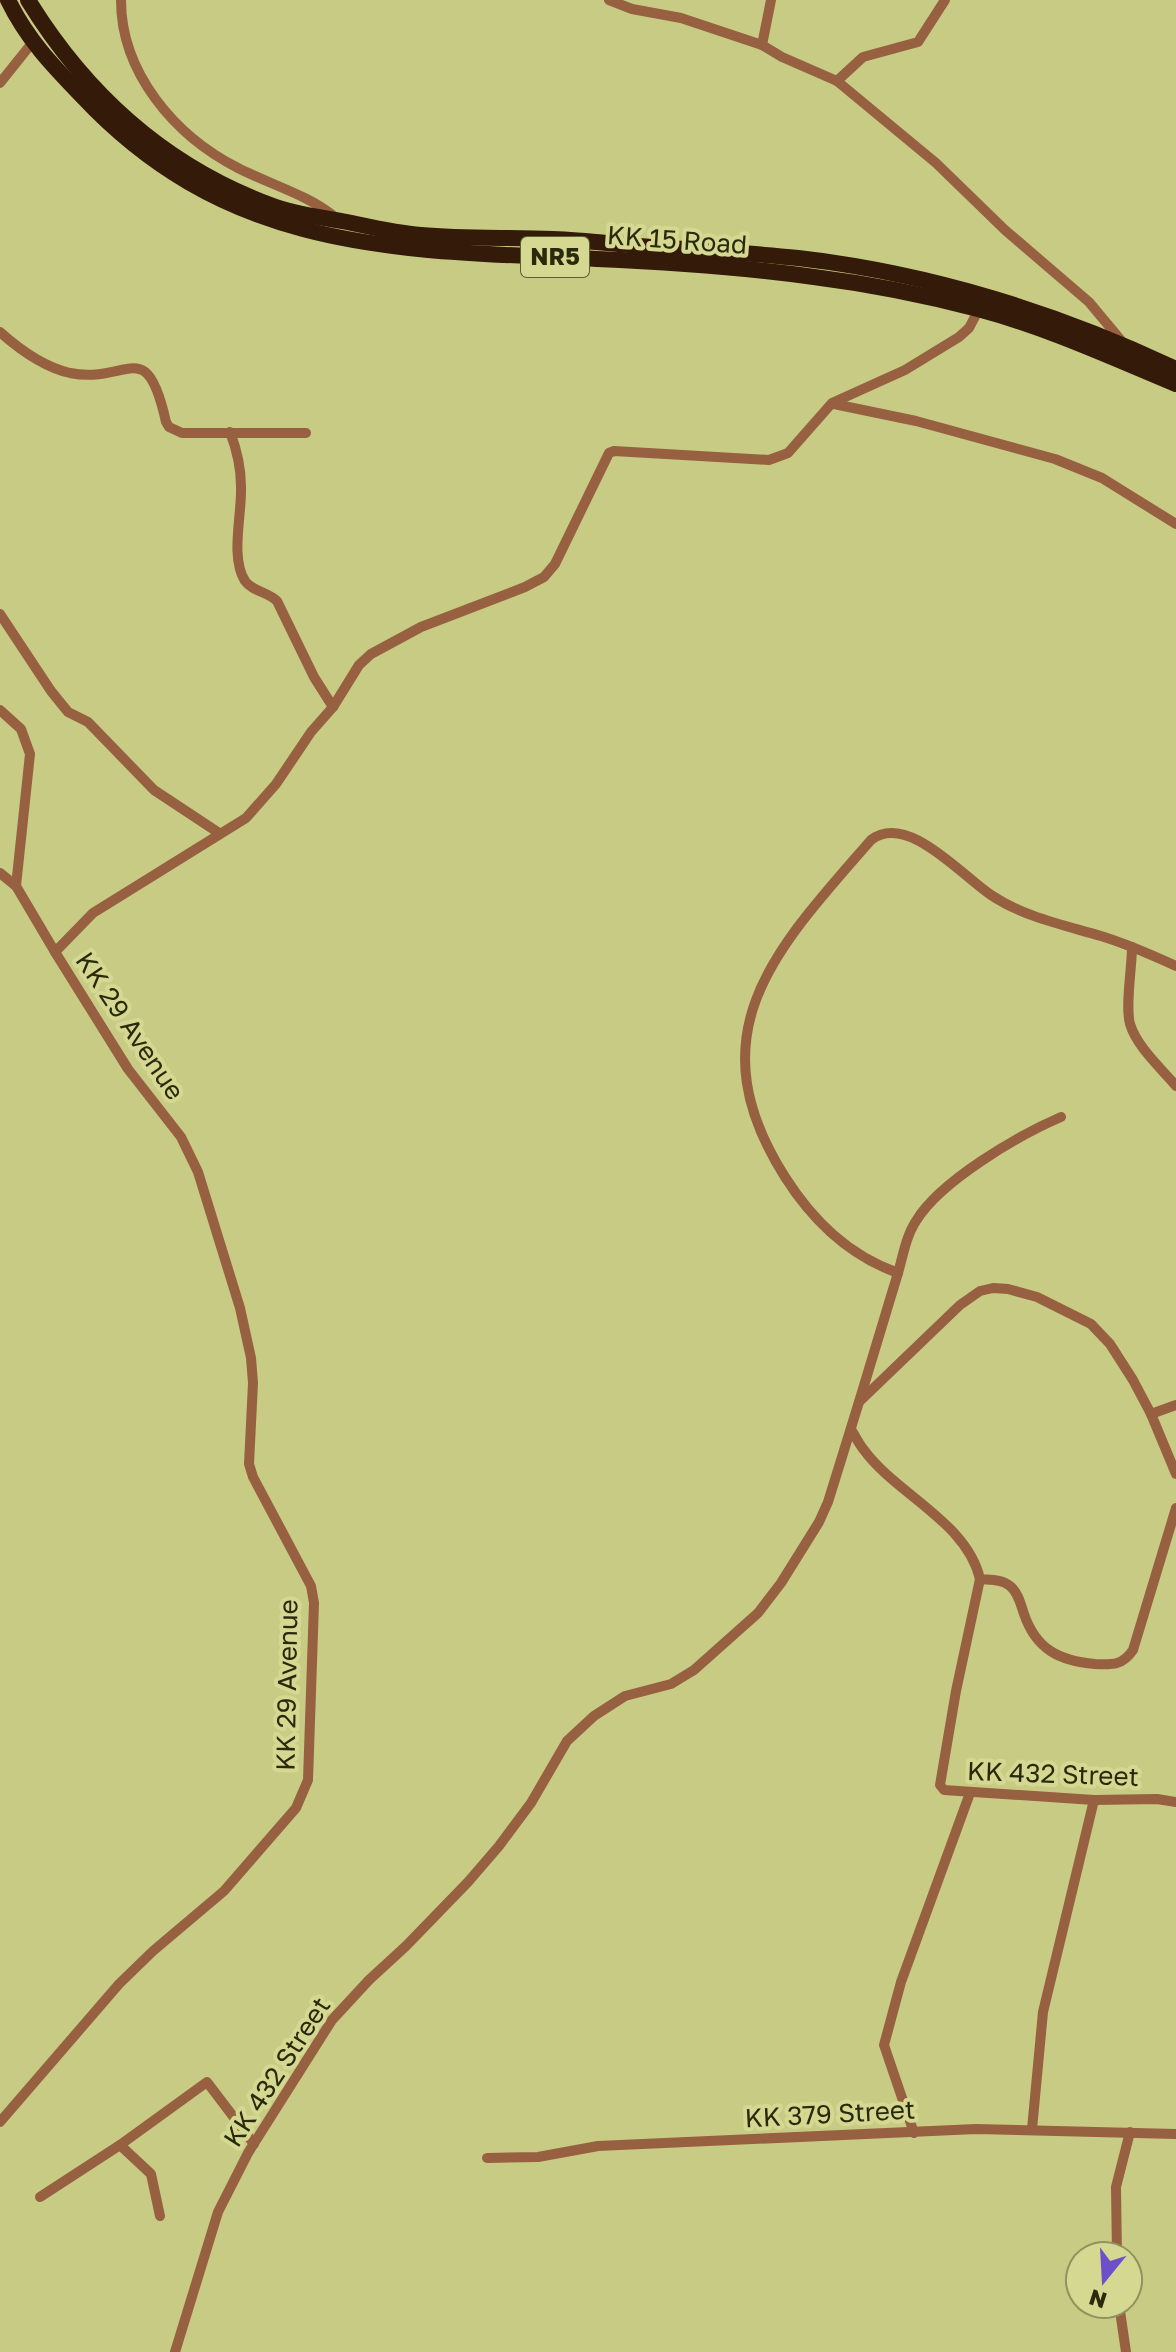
<svg xmlns="http://www.w3.org/2000/svg" width="1176" height="2352" viewBox="0 0 1176 2352" font-family="'Golos Text',sans-serif">
  <style>
    .lines { fill: none; stroke-linecap: round; stroke-linejoin: round }
    .minor { stroke: #976141; stroke-width: 10 }
    .trunk { stroke: #341a08; stroke-width: 16 }
    .labels { text-anchor: middle; stroke-width: 8; stroke-linejoin: round; paint-order: stroke }
    .shield { fill: #d5d891; stroke: #5d5e34; stroke-width: 2 }
    .shield-label { font-size: 24px; font-weight: bold; fill: #292a0c }
    .street-label { font-size: 26px; fill: #292a0c; stroke: #d5d891 }
  </style>
  <rect width="100%" height="100%" fill="#c8cb84"/>
  <g class="lines">
    <!-- minor -->
    <g class="minor">
      <path d="M121 0C121 73 175 136 238 168 271 185 307 194 336 218"/>
      <path d="M609 0 632 9 681 18 762 45 782 57 837 81 936 163 1005 230 1089 302 1124 344"/>
      <path d="M762 45 771 0"/>
      <path d="M837 81 863 57 918 42 945 0"/>
      <path d="M0 83 32 43"/>
      <path d="M0 332C19 349 44 367 70 373 128 385 146 332 166 422L169 427 182 433H306"/>
      <path d="M834 404 916 421 1055 459 1102 478 1176 524"/>
      <path d="M230 432C237 450 241 467 241 487 242 515 230 557 245 581 252 591 268 592 277 601L314 677 333 707"/>
      <path d="M0 614 51 691 68 712 88 722 154 790 219 833"/>
      <path d="M0 710 21 729 30 754 16 886"/>
      <path d="M0 873 16 886 55 952"/>
      <path d="M1132 947C1132 968 1125 1006 1130 1024 1137 1047 1161 1068 1176 1086"/>
      <path d="M898 1273C903 1256 906 1236 916 1221 940 1181 1019 1135 1061 1117"/>
      <path d="M859 1402 898 1273C848 1255 813 1221 785 1177 693 1032 776 949 871 840 907 812 961 875 991 895 1024 917 1064 925 1101 936 1127 944 1152 955 1176 966"/>
      <path d="M1151 1414 1176 1405"/>
      <path d="M851 1429C855 1436 859 1444 864 1450 896 1494 967 1522 980 1579 990 1580 1002 1579 1010 1586 1018 1592 1021 1605 1024 1614 1036 1649 1059 1661 1095 1664 1113 1665 1123 1665 1133 1650L1176 1508"/>
      <path d="M980 1579 956 1691 940 1785 944 1790 1094 1800 1157 1799 1176 1802"/>
      <path d="M0 2122 119 1984 153 1951 224 1891 296 1808 308 1780 314 1603 311 1586 253 1477 249 1464 253 1383 251 1358 240 1308 198 1172 181 1137 128 1069 55 952 93 913 246 818 276 784 311 732 333 707 359 665 371 654 421 627 525 587 544 577 555 564 609 453 614 451 769 460 788 453 832 403 905 370 959 337 969 328 979 309"/>
      <path d="M1032 2129 1043 2012 1094 1800"/>
      <path d="M914 2133 884 2045 901 1982 970 1793"/>
      <path d="M487 2158 538 2157 598 2146 976 2129 1176 2134"/>
      <path d="M40 2197 120 2145"/>
      <path d="M160 2216 151 2174 120 2145 207 2082 254 2144"/>
      <path d="M1117 2256 1116 2187 1130 2132"/>
      <path d="M1119 2304 1126 2352"/>
      <path d="M175 2352 218 2212 248 2153 332 2020 369 1980 406 1946 468 1882 499 1846 531 1803 567 1741 594 1716 625 1696 671 1684 694 1670 758 1613 781 1583 819 1522 828 1502 859 1402 960 1305 980 1291 993 1288 1008 1289 1037 1297 1091 1324 1110 1344 1133 1380 1151 1414 1176 1474"/>
    </g>
    <!-- trunk -->
    <g class="trunk">
      <path d="M8 0C27 39 52 65 82 96 230 254 398 250 597 259 670 262 742 267 814 277 869 284 925 295 978 309 1046 327 1111 357 1176 384"/>
      <path d="M28 0C87 96 166 167 273 206 297 215 322 217 347 222 371 227 396 233 421 235 465 239 509 237 553 239 587 240 620 245 653 247 702 250 750 253 798 258 929 273 1057 313 1176 369"/>
    </g>
  </g>
  <g class="labels">
    <!-- shield labels -->
    <rect class="shield" x="521" y="237" width="68" height="40" rx="6"/>
    <g class="shield-label">
      <text x="555" y="265">NR5</text>
    </g>
    <!-- street labels -->
    <g class="street-label">
      <text transform="translate(677 240) rotate(4)" y="9">KK 15 Road</text>
      <text transform="translate(130 1026) rotate(56)" y="9">KK 29 Avenue</text>
      <text transform="translate(287 1685) rotate(-89)" y="9">KK 29 Avenue</text>
      <text transform="translate(1053 1774) rotate(2)" y="9">KK 432 Street</text>
      <text transform="translate(277 2072) rotate(-57)" y="9">KK 432 Street</text>
      <text transform="translate(830 2114) rotate(-3)" y="9">KK 379 Street</text>
    </g>
  </g>
  <!-- north arrow -->
  <g transform="translate(1104 2280) rotate(198)"><circle r="38" fill="#d5d891" stroke="#90925c" stroke-width="2"/>
  <path d="M0-6L14 30L0 20L-14 30Z" fill="#6d4fc9"/>
  <text y="-12" font-size="22" font-weight="bold" text-anchor="middle" fill="#292a0c">N</text>
  </g>
</svg>
